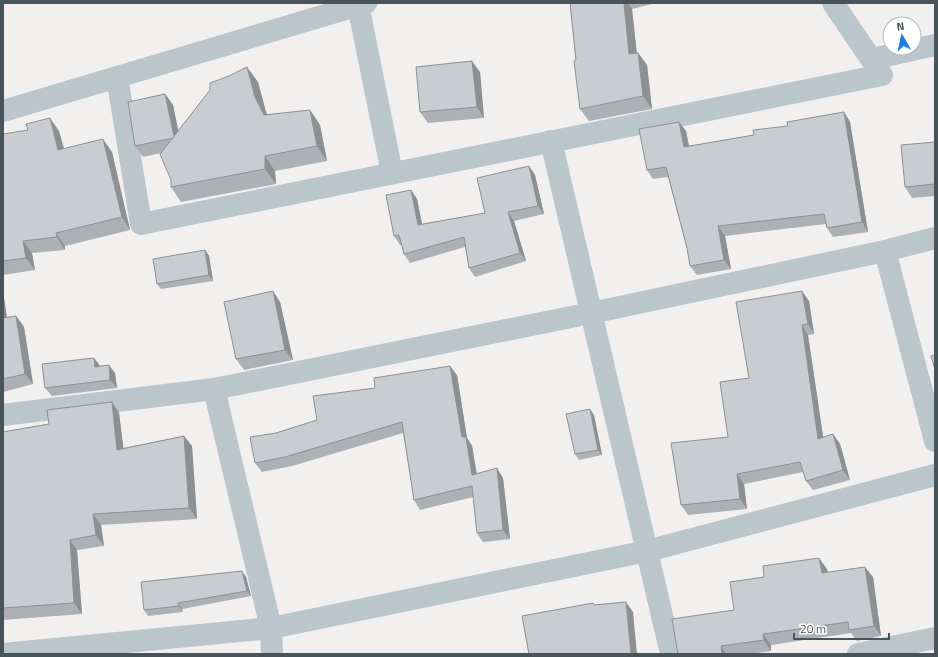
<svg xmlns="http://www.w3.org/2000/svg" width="938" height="657" viewBox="0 0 938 657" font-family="'Titillium Web',sans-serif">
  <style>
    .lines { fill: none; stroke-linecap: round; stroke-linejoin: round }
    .minor { stroke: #bbc5cc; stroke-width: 22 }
    .wall { fill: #adb0b5 }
    .shaded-wall { fill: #8d9093 }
    .building { fill: #c9cdd2; stroke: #8d9093 }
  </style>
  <rect width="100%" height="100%" fill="#f2efef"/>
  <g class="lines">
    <!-- minor -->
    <g class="minor">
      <path d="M358 5 392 173"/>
      <path d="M872 59 935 45"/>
      <path d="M117 77 141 224 882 75 833 3"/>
      <path d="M3 111 366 3"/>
      <path d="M551 141 671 654"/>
      <path d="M885 251 935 441"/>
      <path d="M214 389 271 628 272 654"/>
      <path d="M3 415 214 389 591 313 885 251 935 238"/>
      <path d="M3 654 271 628 647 551 935 475"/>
      <path d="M858 654 935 638"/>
    </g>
  </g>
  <!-- wall -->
  <g class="wall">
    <path d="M570 3H656L632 9 637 53H638L647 65 652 109 589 121 580 109 576 60Z"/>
    <path d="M480 72 484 118 428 123 420 112Z"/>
    <path d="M258 82 266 112 267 115 310 110 320 125 327 161 275 171 276 184 181 202 171 187V180L161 153 143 157 135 146 165 94 173 105 178 131Z"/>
    <path d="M844 112 850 122 868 232 833 237 827 228 826 224 725 236 731 269 697 275 690 266 687 248 668 177 653 179 647 170 686 131 689 146 754 135Z"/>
    <path d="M59 131 64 148 112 152 130 230 65 246V250L32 253 35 270 3 275V134Z"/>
    <path d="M935 142V196L912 198 905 187Z"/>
    <path d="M529 166 535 175 544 214 514 221 526 261 475 277 469 268 465 247 410 263 404 254 402 245H400L394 236 411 190 417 199 422 224 485 213Z"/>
    <path d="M205 250 209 256 213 281 161 289 157 284Z"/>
    <path d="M3 292 7 318 16 316 24 327 33 384 3 392Z"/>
    <path d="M809 301 814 334 808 335 823 437 833 434 840 444 850 480 813 490 806 481 803 472 744 484 747 509 688 515 681 505 728 437 749 378Z"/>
    <path d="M280 302 293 360 244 370 236 359Z"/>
    <path d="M94 358 100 366 115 373 117 388 52 396 45 388Z"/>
    <path d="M457 375 467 438 472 446 477 473 503 478 510 539 483 542 477 533 473 497 420 510 414 500 403 433 292 466 262 472 255 463 276 433 317 420 375 388Z"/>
    <path d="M112 402 119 413 123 448 184 436 192 446 197 519 101 525 104 546 77 550 82 614 3 620V432L49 424Z"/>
    <path d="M594 415 602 455 579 460 575 454Z"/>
    <path d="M827 569 828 573 873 577 881 636 857 641 851 633 771 645V651L750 654H678L734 610Z"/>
    <path d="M246 577 251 596 182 609 183 612 148 616 144 610Z"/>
  </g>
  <!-- shaded-wall -->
  <g class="shaded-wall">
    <path d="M624 3H628L632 9 638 66 629 54Z"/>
    <path d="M638 53 647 65 652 109 643 96Z"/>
    <path d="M472 61 480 72 484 118 477 107Z"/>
    <path d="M247 67 258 82 266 112 275 130 264 115 255 97Z"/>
    <path d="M165 94 173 105 182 148 174 138Z"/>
    <path d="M310 110 320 125 327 161 317 146Z"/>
    <path d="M844 112 850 122 868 232 862 222Z"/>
    <path d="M50 118 59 131 67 162 58 150Z"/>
    <path d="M679 122 686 131 691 157 684 147Z"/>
    <path d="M103 139 112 152 130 230 122 217Z"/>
    <path d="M265 156 275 171 276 184 265 169Z"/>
    <path d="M529 166 535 175 544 214 538 206Z"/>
    <path d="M411 190 417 199 424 234 418 225Z"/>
    <path d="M508 212 514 221 526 261 520 253Z"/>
    <path d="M718 226 725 236 731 269 724 260Z"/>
    <path d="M56 233 65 246V250L57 237Z"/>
    <path d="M23 241 32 253 35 270 26 258Z"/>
    <path d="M205 250 209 256 213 281 209 275Z"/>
    <path d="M273 291 280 302 293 360 285 350Z"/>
    <path d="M802 291 809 301 814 334 808 324Z"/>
    <path d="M3 292 9 330 3 321Z"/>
    <path d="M16 316 24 327 33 384 25 374Z"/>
    <path d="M802 325 808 335 825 449 818 439Z"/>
    <path d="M94 358 100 366 95 367Z"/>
    <path d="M109 365 115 373 117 388 110 380Z"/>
    <path d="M450 366 457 375 467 438 472 446 478 484 472 475 462 437Z"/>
    <path d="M112 402 119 413 125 460 117 450Z"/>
    <path d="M590 409 594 415 602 455 598 450Z"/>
    <path d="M833 434 840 444 850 480 843 470Z"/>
    <path d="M184 436 192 446 197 519 189 508Z"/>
    <path d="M497 468 503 478 510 539 503 530Z"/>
    <path d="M737 474 744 484 747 509 740 499Z"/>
    <path d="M93 514 101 525 104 546 96 535Z"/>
    <path d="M70 540 77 550 82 614 74 603Z"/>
    <path d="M819 558 827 569 829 584 822 573Z"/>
    <path d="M865 567 873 577 881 636 874 626Z"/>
    <path d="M242 571 246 577 251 596 247 591Z"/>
    <path d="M626 602 633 612 637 654H631Z"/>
    <path d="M178 603 182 609 183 612 179 606Z"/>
    <path d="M763 634 771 645V651L764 640Z"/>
    <path d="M721 646 726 654H722Z"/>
  </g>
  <!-- building -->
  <g class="building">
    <path d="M570 3H624L629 54 638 53 643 96 580 109 574 61 576 60Z"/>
    <path d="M472 61 477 107 420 112 416 67Z"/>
    <path d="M247 67 255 97 264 115 310 110 317 146 265 156V169L171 187V180L160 154 210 90V83L229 76Z"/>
    <path d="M165 94 174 136 173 138 135 146 128 102Z"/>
    <path d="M844 112 862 222 827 228 824 214 718 226 724 260 690 266 687 248 666 167 647 170 639 129 679 122 684 147 754 135 753 130 788 126 787 122Z"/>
    <path d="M50 118 58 150 103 139 122 217 56 233 57 237 23 241 26 258 3 261V134L28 130 26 124Z"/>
    <path d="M935 142V184L905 187 901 145Z"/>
    <path d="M529 166 538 206 508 212 520 253 469 268 464 237 404 254 399 235 394 236 386 195 411 190 418 225 485 213 477 178Z"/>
    <path d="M205 250 209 275 157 284 153 259Z"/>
    <path d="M273 291 285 350 236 359 224 302Z"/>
    <path d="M802 291 808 324 802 325 818 439 833 434 843 470 806 481 800 462 737 474 740 499 681 505 671 443 728 437 720 382 749 378 736 302Z"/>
    <path d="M16 316 25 374 3 379V318Z"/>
    <path d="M935 355V370L931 356Z"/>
    <path d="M94 358 95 367 109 365 110 380 45 388 42 364Z"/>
    <path d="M450 366 462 437H466L472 475 497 468 503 530 477 533 472 486 414 500 402 422 285 457 255 463 250 437 276 433 317 420 313 396 375 388 374 378Z"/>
    <path d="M112 402 117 450 184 436 189 508 93 514 96 535 70 540 74 603 3 608V432L49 424 47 410Z"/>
    <path d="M590 409 598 450 575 454 566 414Z"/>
    <path d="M819 558 822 573 865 567 874 626 849 630 848 622 763 634 764 640 721 646 722 654H678L672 619 734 610 730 582 764 577 763 566Z"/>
    <path d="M242 571 247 591 178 603 179 606 144 610 141 582Z"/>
    <path d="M626 602 631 654H529L522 616 593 603 594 605Z"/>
  </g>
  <!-- border -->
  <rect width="938" height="657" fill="none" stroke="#47545c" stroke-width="8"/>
  <!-- north arrow -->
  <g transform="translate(902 36) rotate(351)"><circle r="19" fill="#ffffff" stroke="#b5bbbe"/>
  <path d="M0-3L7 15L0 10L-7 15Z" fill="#1d7fde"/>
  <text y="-6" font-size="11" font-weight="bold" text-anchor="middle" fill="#47545c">N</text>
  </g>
  <!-- scale -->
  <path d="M794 633v6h95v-6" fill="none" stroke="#47545c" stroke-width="2"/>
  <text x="800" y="633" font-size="12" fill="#47545c" stroke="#ffffff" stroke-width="3" paint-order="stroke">20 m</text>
</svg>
